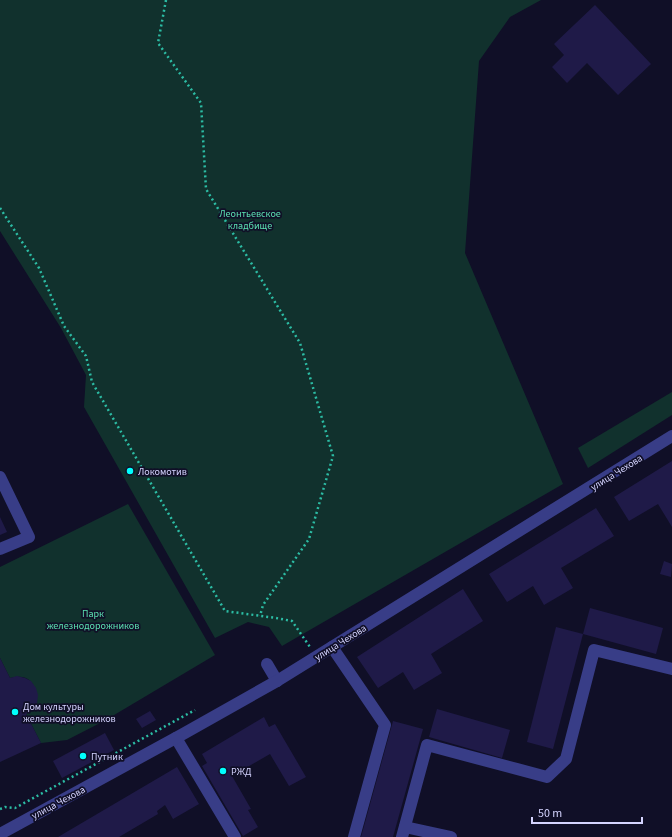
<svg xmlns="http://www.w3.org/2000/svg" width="672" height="837" viewBox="0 0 672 837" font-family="'Source Sans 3',sans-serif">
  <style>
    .green { fill: #11312d }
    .building { fill: #1f1a48 }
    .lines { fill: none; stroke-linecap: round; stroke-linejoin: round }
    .path { stroke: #2cbca4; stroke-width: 2.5; stroke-dasharray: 2 3; stroke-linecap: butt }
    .minor { stroke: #383d87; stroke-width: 12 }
    .poi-dot { fill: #00fffe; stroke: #100f27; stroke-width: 1.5 }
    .labels { text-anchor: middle; stroke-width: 3.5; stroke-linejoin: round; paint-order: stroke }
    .park-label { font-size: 10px; fill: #5ce3b3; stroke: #100f27 }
    .poi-label { font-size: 10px; fill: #d5d4ff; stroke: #100f27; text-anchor: start }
    .street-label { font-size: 10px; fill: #d5d4ff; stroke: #100f27 }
  </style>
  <rect width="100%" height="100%" fill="#100f27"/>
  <!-- green -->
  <g class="green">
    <path d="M0 0H541L510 17 479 61 465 253 563 484 282 646 269 627 248 622 215 638 84 407 86 375 61 328 0 231Z"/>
    <path d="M672 392V415L588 468 578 448Z"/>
    <path d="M128 504 215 655 104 721 67 740 41 743 26 714C30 711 33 709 35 705 37 702 36 699 36 695 35 679 24 674 10 678L0 658V567Z"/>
  </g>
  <!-- building -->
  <g class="building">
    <path d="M595 5 651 64 618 95 587 63 567 83 552 67 564 55 554 44Z"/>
    <path d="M672 461V527L658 504 629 521 614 497Z"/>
    <path d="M596 508 614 536 561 568 573 588 544 605 533 586 507 602 489 574Z"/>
    <path d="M0 517 7 532 0 535Z"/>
    <path d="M664 561 672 564 671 577 660 574Z"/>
    <path d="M463 589 483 621 431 654 442 673 414 690 403 672 378 688 357 657Z"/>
    <path d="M590 608 663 628 656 654 583 634Z"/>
    <path d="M556 627 583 634 553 749 527 742Z"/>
    <path d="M0 658 10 678 17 676 25 678 31 681 36 688 38 695 37 703 33 709 26 714 41 743 0 762Z"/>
    <path d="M437 709 510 730 502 758 429 737Z"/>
    <path d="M150 711 156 720 142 728 136 719Z"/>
    <path d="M264 717 269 727 275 724 306 777 289 786 270 754 232 776 251 809 248 810 258 827 243 836 202 766 207 763 202 754Z"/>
    <path d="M393 721 423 729 393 837H361Z"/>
    <path d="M105 733 114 750 62 778 53 761Z"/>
    <path d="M177 767 199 804 173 819 165 805 157 811 158 814 119 837H58Z"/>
  </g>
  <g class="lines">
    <!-- path -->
    <g class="path">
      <path d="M166 0 158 43 201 103 206 189 300 343 333 456 309 539 263 605 260 616"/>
      <path d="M0 208 39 268 64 326 86 356 92 382 225 611 276 618 292 621 310 647"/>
      <path d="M0 809 5 807 15 808 195 710"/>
    </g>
    <!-- minor -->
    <g class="minor">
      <path d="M0 477 29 537 0 549"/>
      <path d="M332 647 385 725 354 837"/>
      <path d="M267 664 277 681"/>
      <path d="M176 738 235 837"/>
      <path d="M405 827 451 837"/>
      <path d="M0 834 183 734 277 681 672 436"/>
      <path d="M402 837 427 745 547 777 566 759 594 650 672 669"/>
    </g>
  </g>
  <!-- markers -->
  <g class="poi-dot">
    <circle cx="130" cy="471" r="4"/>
    <circle cx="15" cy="712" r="4"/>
    <circle cx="83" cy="756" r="4"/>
    <circle cx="223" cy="771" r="4"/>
  </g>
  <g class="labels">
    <!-- park labels -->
    <g class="park-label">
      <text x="250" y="217">Леонтьевское<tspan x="250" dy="12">кладбище</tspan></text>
      <text x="93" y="617">Парк<tspan x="93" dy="12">железнодорожников</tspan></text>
    </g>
    <!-- poi labels -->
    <g class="poi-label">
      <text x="138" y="475">Локомотив</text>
      <text x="23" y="710">Дом культуры<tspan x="23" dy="12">железнодорожников</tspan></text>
      <text x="91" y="760">Путник</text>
      <text x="231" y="775">РЖД</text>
    </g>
    <!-- street labels -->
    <g class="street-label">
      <text transform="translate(616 472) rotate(-32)" y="4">улица Чехова</text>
      <text transform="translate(340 642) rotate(-32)" y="4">улица Чехова</text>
      <text transform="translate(58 802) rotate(-28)" y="4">улица Чехова</text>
    </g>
  </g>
  <!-- scale -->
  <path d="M532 817v6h110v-6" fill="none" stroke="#d5d4ff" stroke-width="2"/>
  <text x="538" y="817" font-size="12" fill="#d5d4ff" stroke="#100f27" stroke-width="3" paint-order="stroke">50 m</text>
</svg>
